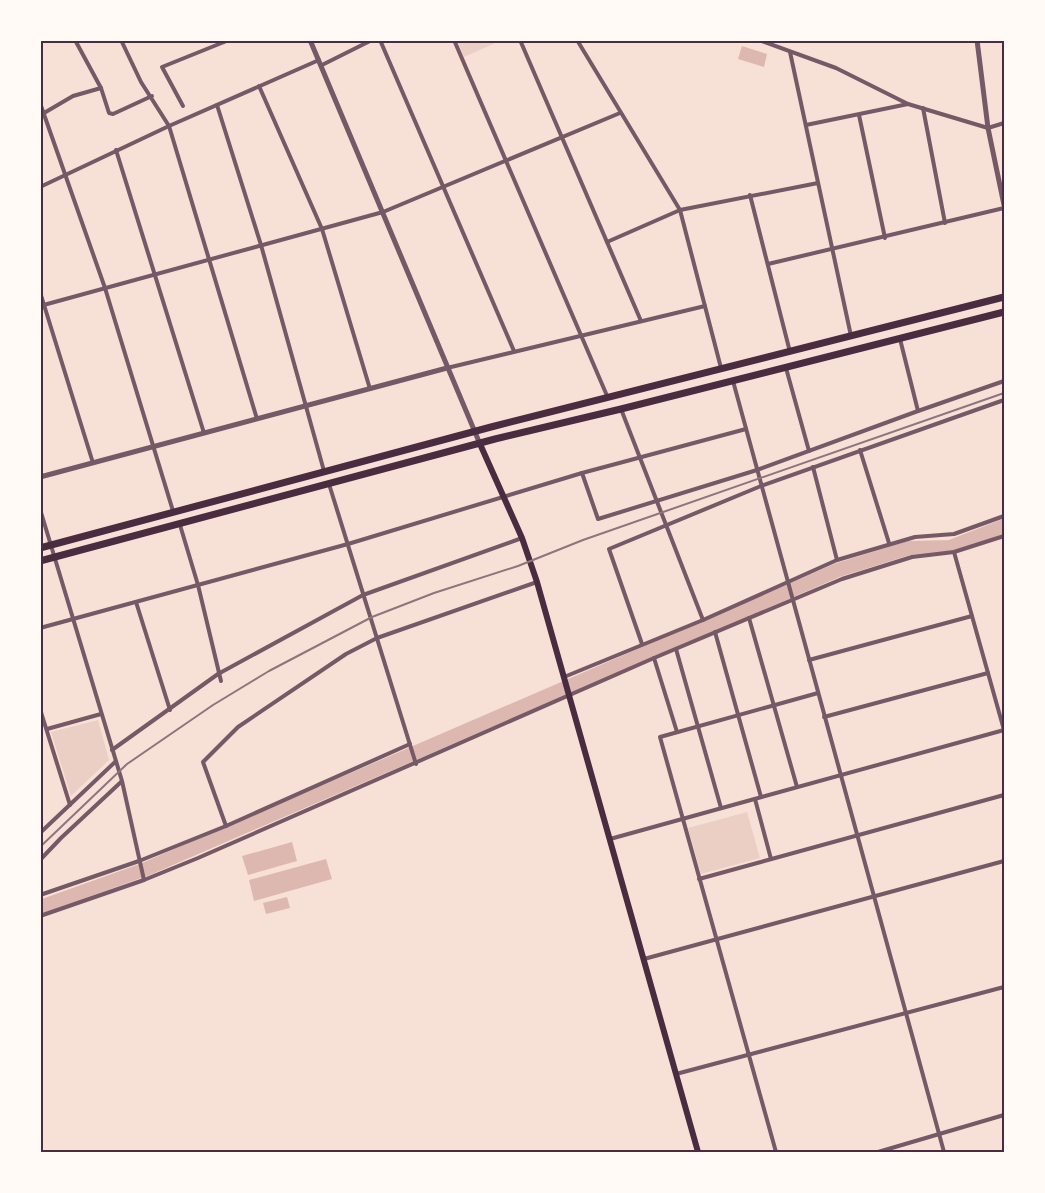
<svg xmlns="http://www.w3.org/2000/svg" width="1045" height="1193" viewBox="0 0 1045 1193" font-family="'Times New Roman',serif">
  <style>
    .green { fill: #ebcfc5 }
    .water { fill: #dcb8b0 }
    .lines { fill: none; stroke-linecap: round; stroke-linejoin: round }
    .river { stroke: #dcb8b0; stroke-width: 14 }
    .minor { stroke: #755966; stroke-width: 4 }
    .tertiary { stroke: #755966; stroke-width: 5 }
    .primary { stroke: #4a2c40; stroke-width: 6 }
    .trunk { stroke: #4a2c40; stroke-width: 7 }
    .rail { stroke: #8f747c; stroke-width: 2 }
    .neatline { fill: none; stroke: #4a2c40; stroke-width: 2 }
  </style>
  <rect width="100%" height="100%" fill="#f7e1d7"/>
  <!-- green -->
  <g class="green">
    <path d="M457 41H500L464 57Z"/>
    <path d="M98 720 109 760 71 796 51 732Z"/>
    <path d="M747 812 760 858 701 874 688 828Z"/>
  </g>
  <!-- water -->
  <g class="water">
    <path d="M742 46 767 54 764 67 738 59Z"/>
    <path d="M292 842 297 861 248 875 242 856Z"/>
    <path d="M326 859 332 879 254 901 249 880Z"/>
    <path d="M287 897 290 908 266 914 263 903Z"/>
  </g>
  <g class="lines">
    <!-- river -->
    <path class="river" d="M40 907 146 869 838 570 909 548 950 547 1004 526"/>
    <!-- minor -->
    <g class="minor">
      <path d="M75 40 101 88 109 113 113 114 152 96"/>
      <path d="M121 40 141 82 169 126 257 419"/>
      <path d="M380 40 514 351"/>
      <path d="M454 40 608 398"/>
      <path d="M520 40 641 321"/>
      <path d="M577 40 680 210 721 368"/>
      <path d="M759 40 836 68 908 104 988 128 1004 123"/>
      <path d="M790 52 851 336"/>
      <path d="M322 65 372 40"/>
      <path d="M259 86 322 229 370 389"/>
      <path d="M40 103 105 288 173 511"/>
      <path d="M217 105 261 245 324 471"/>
      <path d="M183 106 162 67 229 40"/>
      <path d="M923 108 945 223"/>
      <path d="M44 113 73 96 101 88"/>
      <path d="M859 115 885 238"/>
      <path d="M806 125 908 104"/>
      <path d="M116 150 204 433"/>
      <path d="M40 187 169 126 319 60"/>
      <path d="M750 195 790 352"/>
      <path d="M607 242 680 210 818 183"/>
      <path d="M768 264 1004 208"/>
      <path d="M40 292 93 463"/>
      <path d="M40 306 383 212 620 113"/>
      <path d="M900 339 918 411"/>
      <path d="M447 368 705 306"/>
      <path d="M786 368 809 451"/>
      <path d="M733 381 944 1152"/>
      <path d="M621 409 703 620"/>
      <path d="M860 450 889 543"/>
      <path d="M813 467 837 560"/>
      <path d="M582 473 598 519 757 470 918 411 1004 381"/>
      <path d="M329 484 416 764"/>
      <path d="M40 509 122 781 144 880"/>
      <path d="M180 525 198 585 221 681"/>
      <path d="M954 552 1004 730"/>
      <path d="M136 602 170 710"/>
      <path d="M749 618 797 787"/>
      <path d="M40 628 348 544 582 473 746 429"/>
      <path d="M715 632 761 797"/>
      <path d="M642 644 609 549 761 486 1004 400"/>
      <path d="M676 649 721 808"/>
      <path d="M654 658 677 732"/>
      <path d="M809 660 972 616"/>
      <path d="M564 677 703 620 837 560 915 537 954 534 1004 516"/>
      <path d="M40 709 70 805"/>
      <path d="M824 717 988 673"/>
      <path d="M47 729 101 714"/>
      <path d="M112 750 218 674 363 595 522 538"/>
      <path d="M755 799 771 859"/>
      <path d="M226 826 203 762 238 727 346 654 377 638 537 582"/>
      <path d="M40 833 115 762"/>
      <path d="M610 839 1004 730"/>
      <path d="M40 860 61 838 121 782"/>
      <path d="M699 879 1004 795"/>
      <path d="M40 895 139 861 226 826 410 744"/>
      <path d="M40 916 144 880 198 858 654 658 842 579 912 557 954 552 1004 536"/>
      <path d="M644 959 1004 861"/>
      <path d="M676 1074 1004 987"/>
      <path d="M776 1152 660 737 818 693"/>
      <path d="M878 1152 1004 1115"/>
    </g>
    <!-- tertiary -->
    <g class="tertiary">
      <path d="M310 40 480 444"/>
      <path d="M977 40 988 128 1004 205"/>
      <path d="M40 477 447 368"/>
    </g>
    <!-- primary -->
    <path class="primary" d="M480 444 522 538 537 582 698 1152"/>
    <!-- trunk -->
    <g class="trunk">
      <path d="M40 548 491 427 1004 297"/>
      <path d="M40 561 495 439 621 409 1004 312"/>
    </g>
    <!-- rail -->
    <path class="rail" d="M40 847 127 764 213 705 269 671 372 617 434 593 518 566 583 540 1004 393"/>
  </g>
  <!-- border -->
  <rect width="1045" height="1193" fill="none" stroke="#fffaf5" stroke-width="84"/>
  <rect x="42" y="42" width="961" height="1109" class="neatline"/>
</svg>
